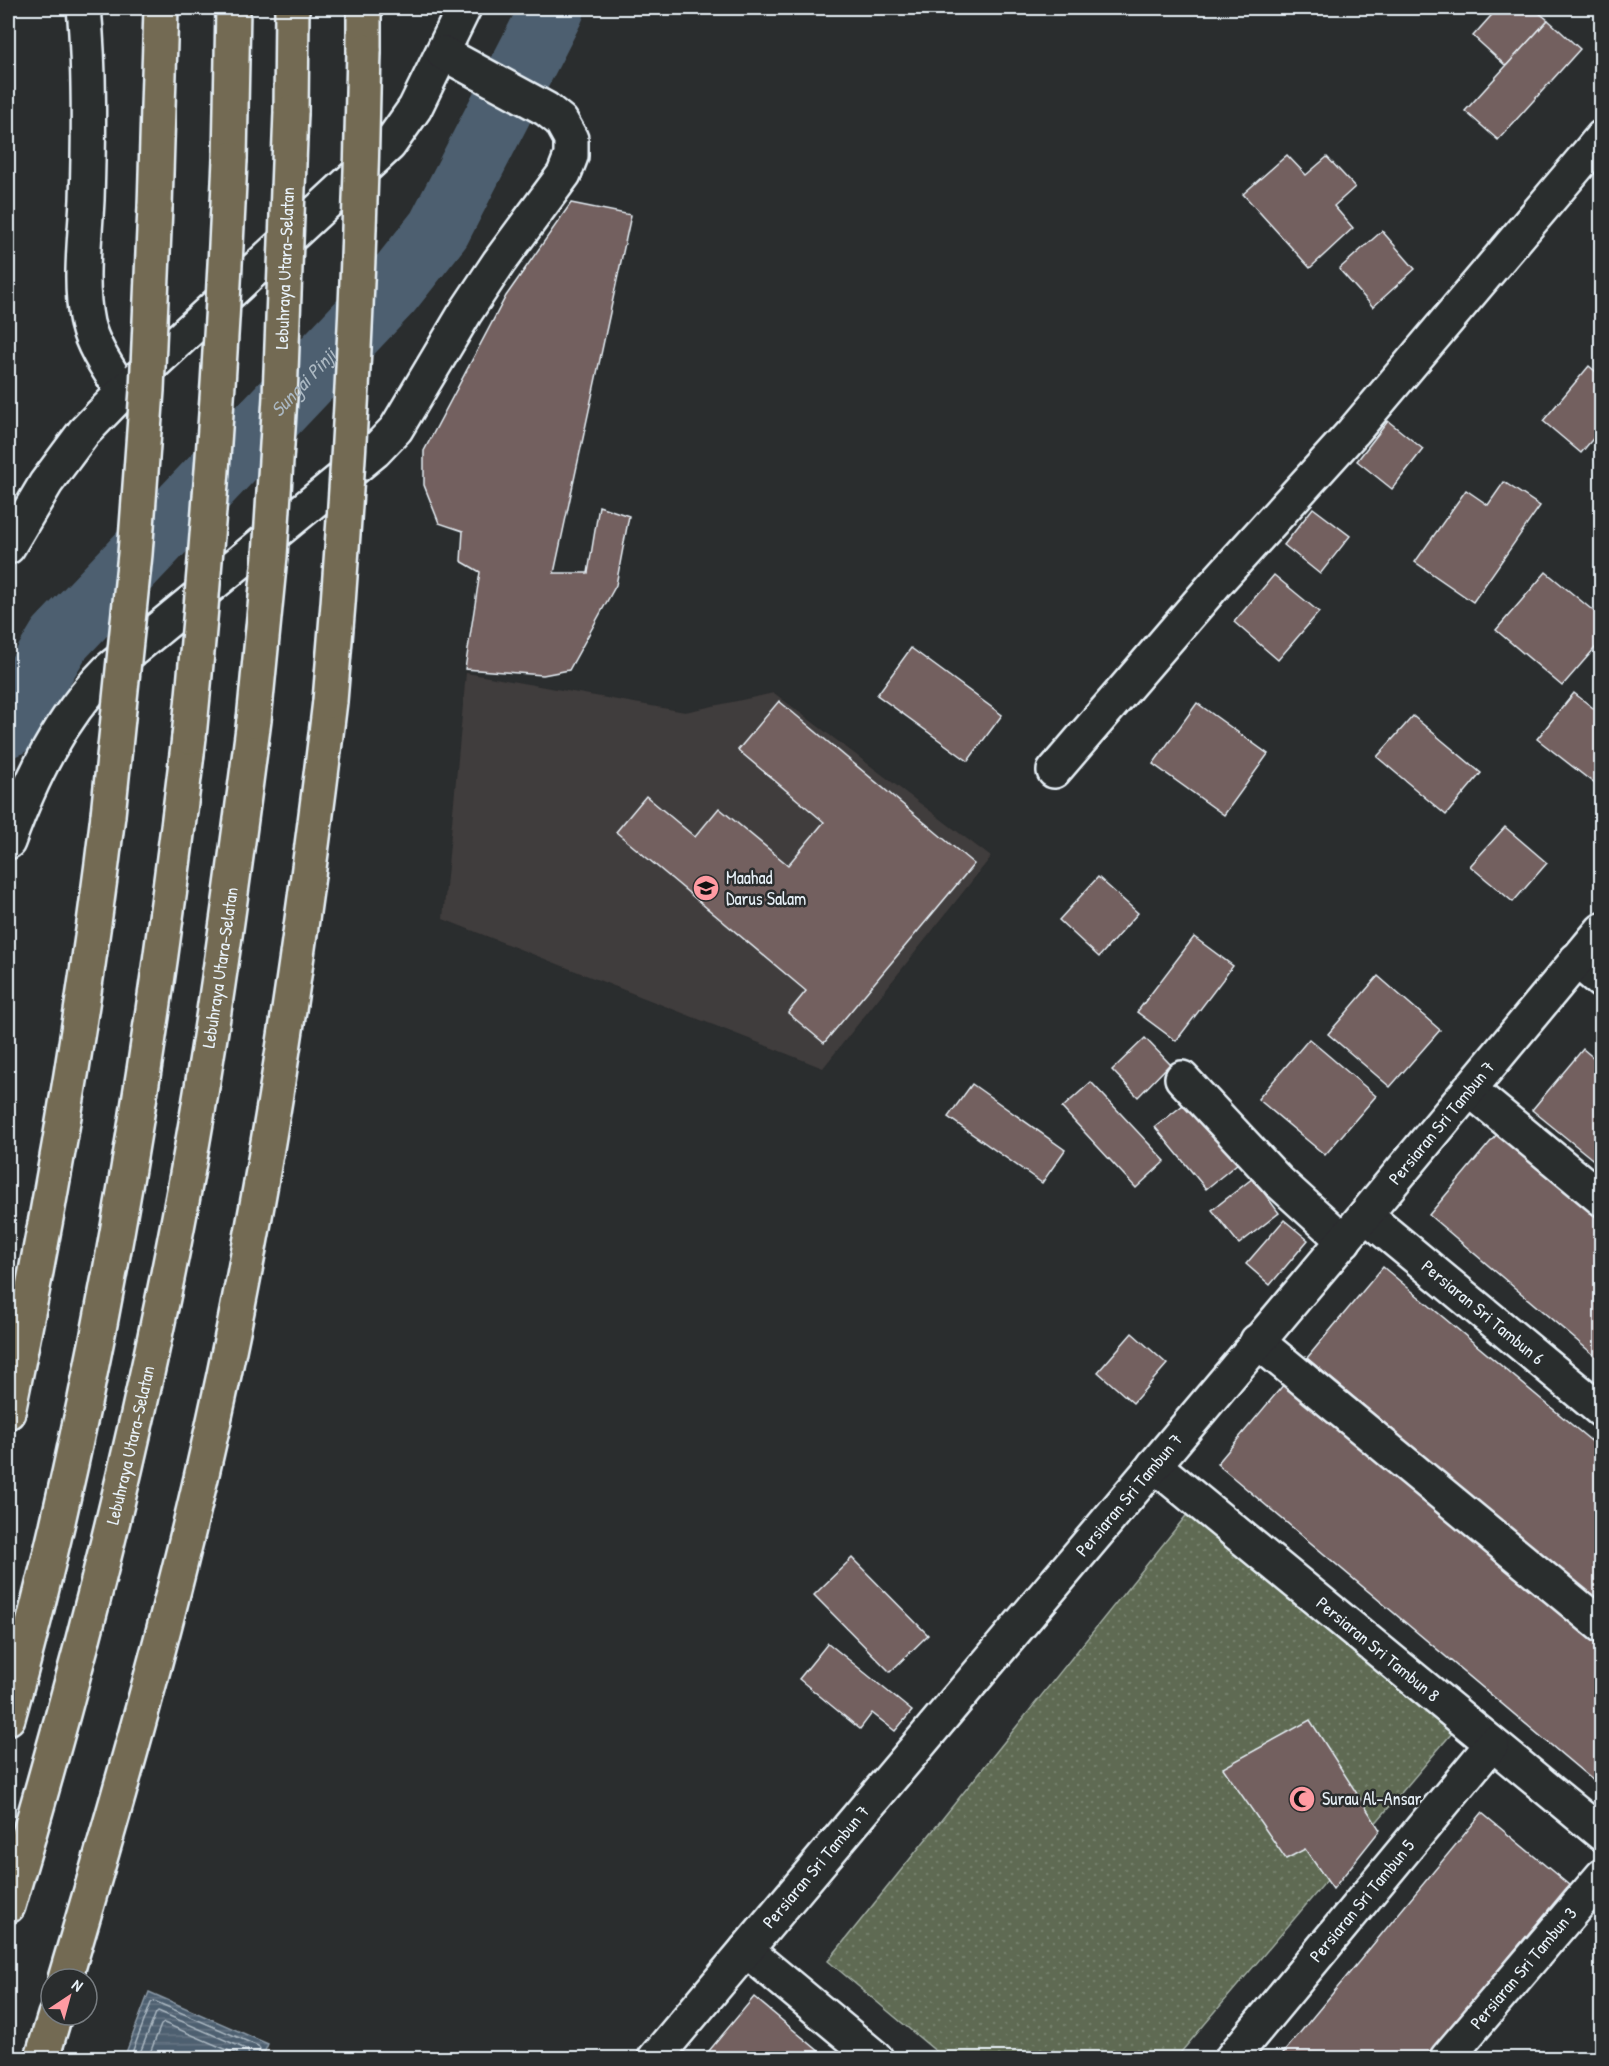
<svg xmlns="http://www.w3.org/2000/svg" width="1609" height="2066" viewBox="0 0 1609 2066" font-family="'Patrick Hand',sans-serif">
  <style>
    .built { fill: #403c3c }
    .park { fill: url(#park-dots); stroke: #a3aea5; stroke-width: 1.5 }
    .water { fill: url(#water-rules); stroke: #8b99a6; stroke-width: 1.5 }
    .lines { fill: none; stroke-linecap: round; stroke-linejoin: round }
    .shore { stroke: #aab7c1; stroke-width: 1.5 }
    .river { stroke: #4d5f6f; stroke-width: 64 }
    .building { fill: #73605e; stroke: #e8f1f8; stroke-width: 1.5 }
    .minor-casing { stroke: #e8f1f8; stroke-width: 38 }
    .major-casing { stroke: #e8f1f8; stroke-width: 38 }
    .highway-casing { stroke: #e8f1f8; stroke-width: 38 }
    .minor { stroke: #2a2d2e; stroke-width: 33 }
    .major { stroke: #736b52; stroke-width: 33 }
    .highway { stroke: #736b52; stroke-width: 33 }
    .major-bridge-casing { stroke: #e8f1f8; stroke-width: 38; stroke-linecap: butt }
    .highway-bridge-casing { stroke: #e8f1f8; stroke-width: 38; stroke-linecap: butt }
    .major-bridge { stroke: #736b52; stroke-width: 33 }
    .highway-bridge { stroke: #736b52; stroke-width: 33 }
    .labels { text-anchor: middle; stroke-width: 5; stroke-linejoin: round; paint-order: stroke }
    .street-label { font-size: 18px; fill: #e8f1f8; stroke: #2a2d2e }
    .poi-label { font-size: 18px; fill: #e8f1f8; stroke: #2a2d2e; text-anchor: start }
    .water-label { font-size: 20px; font-style: italic; fill: #aab7c1; stroke: #2a2d2e }
  </style>
  <defs>
    <pattern id="park-dots" width="8" height="8" patternUnits="userSpaceOnUse" patternTransform="scale(1.5)"><rect width="8" height="8" fill="#5e6a52"/><path d="M2 2h.1M6 6h.1" fill="none" stroke="#75806c" stroke-width="1.8" stroke-linecap="round"/></pattern>
    <pattern id="water-rules" width="6" height="5" patternUnits="userSpaceOnUse" patternTransform="scale(1.5)"><rect width="6" height="5" fill="#4d5f6f"/><path d="M0 2.5h6" fill="none" stroke="#677684"/></pattern>
  </defs>
  <rect width="100%" height="100%" fill="#2a2d2e"/>
  <filter id="ink" filterUnits="userSpaceOnUse"><feTurbulence type="fractalNoise" baseFrequency=".0167" numOctaves="2"/><feDisplacementMap in="SourceGraphic" scale="12" xChannelSelector="R" yChannelSelector="G"/><feConvolveMatrix kernelMatrix="1 2 1 2 8 2 1 2 1" color-interpolation-filters="sRGB"/></filter>
  <g filter="url(#ink)">
    <!-- built -->
    <path class="built" d="M466 673 685 712 774 693 991 857 823 1068 443 919Z"/>
    <!-- park -->
    <path class="park" d="M1189 1512 1452 1733 1176 2058H944L828 1961Z"/>
    <!-- water -->
    <path class="water" d="M149 1992 268 2044 262 2058H124Z"/>
    <g class="lines">
      <!-- shore -->
      <g class="shore">
        <path d="M130 2058 151 2003 154 2001 258 2046 260 2049 257 2058"/>
        <path d="M138 2058 156 2013 158 2011 248 2050 249 2058"/>
        <path d="M148 2058 161 2025 164 2023 239 2055 240 2058"/>
      </g>
      <!-- river -->
      <path class="river" id="s1" d="M8 725 59 640 390 291 439 229 553 8"/>
    </g>
    <!-- building -->
    <g class="building">
      <path d="M1498 8H1533L1548 20 1506 66 1473 36Z"/>
      <path d="M1548 20 1580 49 1498 140 1465 111Z"/>
      <path d="M1287 155 1306 175 1327 157 1355 187 1334 206 1353 228 1310 268 1243 194Z"/>
      <path d="M571 203 631 215 554 573H588L599 506 629 516 616 585 569 670 543 675 465 669 480 572 461 561 463 531 439 523 424 485V451L506 296Z"/>
      <path d="M1382 231 1415 269 1373 307 1339 269Z"/>
      <path d="M1589 366 1602 377V428L1581 453 1543 421Z"/>
      <path d="M1388 421 1423 449 1392 489 1357 461Z"/>
      <path d="M1504 482 1540 506 1473 602 1415 562 1466 490 1488 505Z"/>
      <path d="M1313 508 1350 536 1320 574 1284 545Z"/>
      <path d="M1546 572 1602 618V640L1562 686 1496 630Z"/>
      <path d="M1274 575 1319 612 1278 660 1234 622Z"/>
      <path d="M911 648 1002 715 968 761 877 695Z"/>
      <path d="M1574 693 1602 715V776L1595 784 1537 739Z"/>
      <path d="M779 701 974 864 824 1043 788 1013 806 991 616 832 646 796 695 837 719 808 788 865 824 822 738 750Z"/>
      <path d="M1197 703 1268 754 1224 815 1153 764Z"/>
      <path d="M1413 716 1481 773 1446 815 1377 757Z"/>
      <path d="M1505 827 1547 863 1513 902 1470 866Z"/>
      <path d="M1098 877 1138 913 1099 957 1059 920Z"/>
      <path d="M1194 937 1233 966 1176 1041 1137 1012Z"/>
      <path d="M1378 976 1440 1030 1390 1087 1328 1034Z"/>
      <path d="M1145 1038 1170 1064 1138 1097 1112 1070Z"/>
      <path d="M1309 1039 1376 1096 1325 1155 1258 1099Z"/>
      <path d="M1583 1049 1602 1065V1167L1532 1110Z"/>
      <path d="M1091 1082 1165 1161 1136 1188 1062 1108Z"/>
      <path d="M972 1084 1065 1150 1042 1183 948 1117Z"/>
      <path d="M1192 1098 1243 1159 1206 1189 1155 1127Z"/>
      <path d="M1497 1134 1602 1222V1362L1429 1215Z"/>
      <path d="M1253 1178 1279 1213 1239 1244 1212 1210Z"/>
      <path d="M1284 1220 1308 1240 1270 1285 1246 1264Z"/>
      <path d="M1383 1267 1602 1450V1605L1307 1358Z"/>
      <path d="M1132 1333 1167 1364 1133 1403 1098 1372Z"/>
      <path d="M1285 1383 1602 1649V1788L1217 1464Z"/>
      <path d="M852 1558 928 1635 890 1672 814 1595Z"/>
      <path d="M828 1643 912 1711 895 1731 872 1713 860 1729 799 1679Z"/>
      <path d="M1310 1720 1380 1830 1333 1889 1305 1849 1286 1859 1223 1768Z"/>
      <path d="M1482 1813 1569 1885 1425 2058H1279Z"/>
      <path d="M754 1997 827 2058H703Z"/>
    </g>
    <g class="lines">
      <defs>
        <g id="minor">
          <path d="M84 8C90 71 89 136 87 200 85 240 79 283 87 323 93 348 110 371 123 392"/>
          <path d="M8 547 46 483 84 432 123 392 389 145 415 108 464 8"/>
          <path d="M1054 771 1215 584 1353 432 1602 137"/>
          <path d="M8 842C31 779 59 720 107 671L375 451 396 429 465 313 499 262 564 174 571 156V139L561 121 546 109 443 53"/>
          <path d="M1576 960 1602 982"/>
          <path d="M1182 1078 1278 1181 1344 1241"/>
          <path d="M1469 1089 1602 1199"/>
          <path id="s2" d="M1365 1215 1602 1411"/>
          <path d="M1257 1341 1602 1626"/>
          <path id="s3" d="M1154 1465 1602 1834"/>
          <path d="M746 1950 876 2058"/>
          <path id="s4" d="M655 2058 1365 1215 1602 930"/>
          <path id="s5" d="M1232 2058 1492 1744"/>
          <path id="s6" d="M1447 2058 1602 1876"/>
        </g>
        <g id="major">
          <path d="M364 51V8"/>
          <path d="M155 207 161 8"/>
          <path d="M8 1412C49 1215 84 1016 108 815"/>
          <path d="M65 1979C114 1813 162 1647 201 1478 261 1222 299 962 330 701"/>
          <path d="M42 2058 55 2015"/>
        </g>
        <g id="highway">
          <path d="M291 112 292 8"/>
          <path d="M230 159 233 8"/>
          <path d="M8 1718C97 1399 150 1066 189 737"/>
          <path id="s7" d="M8 1906C68 1706 121 1503 163 1298 203 1107 229 914 254 720"/>
        </g>
      </defs>
      <!-- minor casing -->
      <use href="#minor" class="minor-casing"/>
      <!-- major casing -->
      <use href="#major" class="major-casing"/>
      <!-- highway casing -->
      <use href="#highway" class="highway-casing"/>
      <!-- minor -->
      <use href="#minor" class="minor"/>
      <!-- major -->
      <use href="#major" class="major"/>
      <!-- highway -->
      <use href="#highway" class="highway"/>
      <defs>
        <g id="major-bridge">
          <path d="M330 701C349 485 360 268 364 51"/>
          <path d="M108 815 135 554 147 390 155 207"/>
        </g>
        <g id="highway-bridge">
          <path id="s8" d="M254 720 270 556 280 397 291 112"/>
          <path d="M189 737C208 545 222 352 230 159"/>
        </g>
      </defs>
      <!-- major-bridge casing -->
      <use href="#major-bridge" class="major-bridge-casing"/>
      <!-- highway-bridge casing -->
      <use href="#highway-bridge" class="highway-bridge-casing"/>
      <!-- major-bridge -->
      <use href="#major-bridge" class="major-bridge"/>
      <!-- highway-bridge -->
      <use href="#highway-bridge" class="highway-bridge"/>
    </g>
  </g>
  <!-- icons -->
  <defs>
    <symbol id="school-disc" viewBox="-11 -11 22 22"><circle r="9.5" fill="#ff9aa2" stroke="#2a2d2e"/><path d="M0-5L7-2L0 1L-7-2ZM-4 1L0 2.5L4 1V4Q0 6-4 4Z" fill="#111"/></symbol>
    <symbol id="mosque-disc" viewBox="-11 -11 22 22"><circle r="9.5" fill="#ff9aa2" stroke="#2a2d2e"/><path d="M3.5-4.9A6 6 0 1 0 3.5 4.9A5 5 0 1 1 3.5-4.9Z" fill="#111"/></symbol>
  </defs>
  <g fill-rule="evenodd">
    <use href="#school-disc" x="691" y="873" width="30" height="30"/>
    <use href="#mosque-disc" x="1287" y="1784" width="30" height="30"/>
  </g>
  <g class="labels">
    <!-- street labels -->
    <g class="street-label">
      <text dy="6" stroke="none"><textPath href="#s8" startOffset="453">Lebuhraya Utara–Selatan</textPath></text>
      <text dy="6" stroke="none"><textPath href="#s7" startOffset="963">Lebuhraya Utara–Selatan</textPath></text>
      <text dy="6" stroke="none"><textPath href="#s4" startOffset="1222">Persiaran Sri Tambun 7</textPath></text>
      <text dy="6" stroke="none"><textPath href="#s2" startOffset="153">Persiaran Sri Tambun 6</textPath></text>
      <text dy="6" stroke="none"><textPath href="#s7" startOffset="477">Lebuhraya Utara–Selatan</textPath></text>
      <text dy="6" stroke="none"><textPath href="#s4" startOffset="736">Persiaran Sri Tambun 7</textPath></text>
      <text dy="6" stroke="none"><textPath href="#s3" startOffset="290">Persiaran Sri Tambun 8</textPath></text>
      <text dy="6" stroke="none"><textPath href="#s4" startOffset="250">Persiaran Sri Tambun 7</textPath></text>
      <text dy="6" stroke="none"><textPath href="#s5" startOffset="204">Persiaran Sri Tambun 5</textPath></text>
      <text dy="6" stroke="none"><textPath href="#s6" startOffset="118">Persiaran Sri Tambun 3</textPath></text>
    </g>
    <!-- poi labels -->
    <g class="poi-label">
      <text x="726" y="884">Maahad<tspan x="726" dy="21">Darus Salam</tspan></text>
      <text x="1322" y="1805">Surau Al-Ansar</text>
    </g>
    <!-- water labels -->
    <g class="water-label">
      <text dy="7" stroke="none"><textPath href="#s1" startOffset="454">Sungai Pinji</textPath></text>
    </g>
  </g>
  <!-- margin -->
  <rect width="1609" height="2066" fill="none" stroke="#2a2d2e" stroke-width="30"/>
  <rect x="15" y="15" width="1579" height="2036" fill="none" stroke="#e8f1f8" stroke-width="2" filter="url(#ink)"/>
  <!-- north arrow -->
  <g transform="translate(69 1997) rotate(36)"><circle r="28" fill="#2a2d2e" stroke="#767b7f" stroke-width="1.5"/>
  <path d="M0-4.5L10 22L0 15L-10 22Z" fill="#ff9aa2"/>
  <text y="-9" font-size="16" font-weight="bold" text-anchor="middle" fill="#e8f1f8">N</text>
  </g>
</svg>
